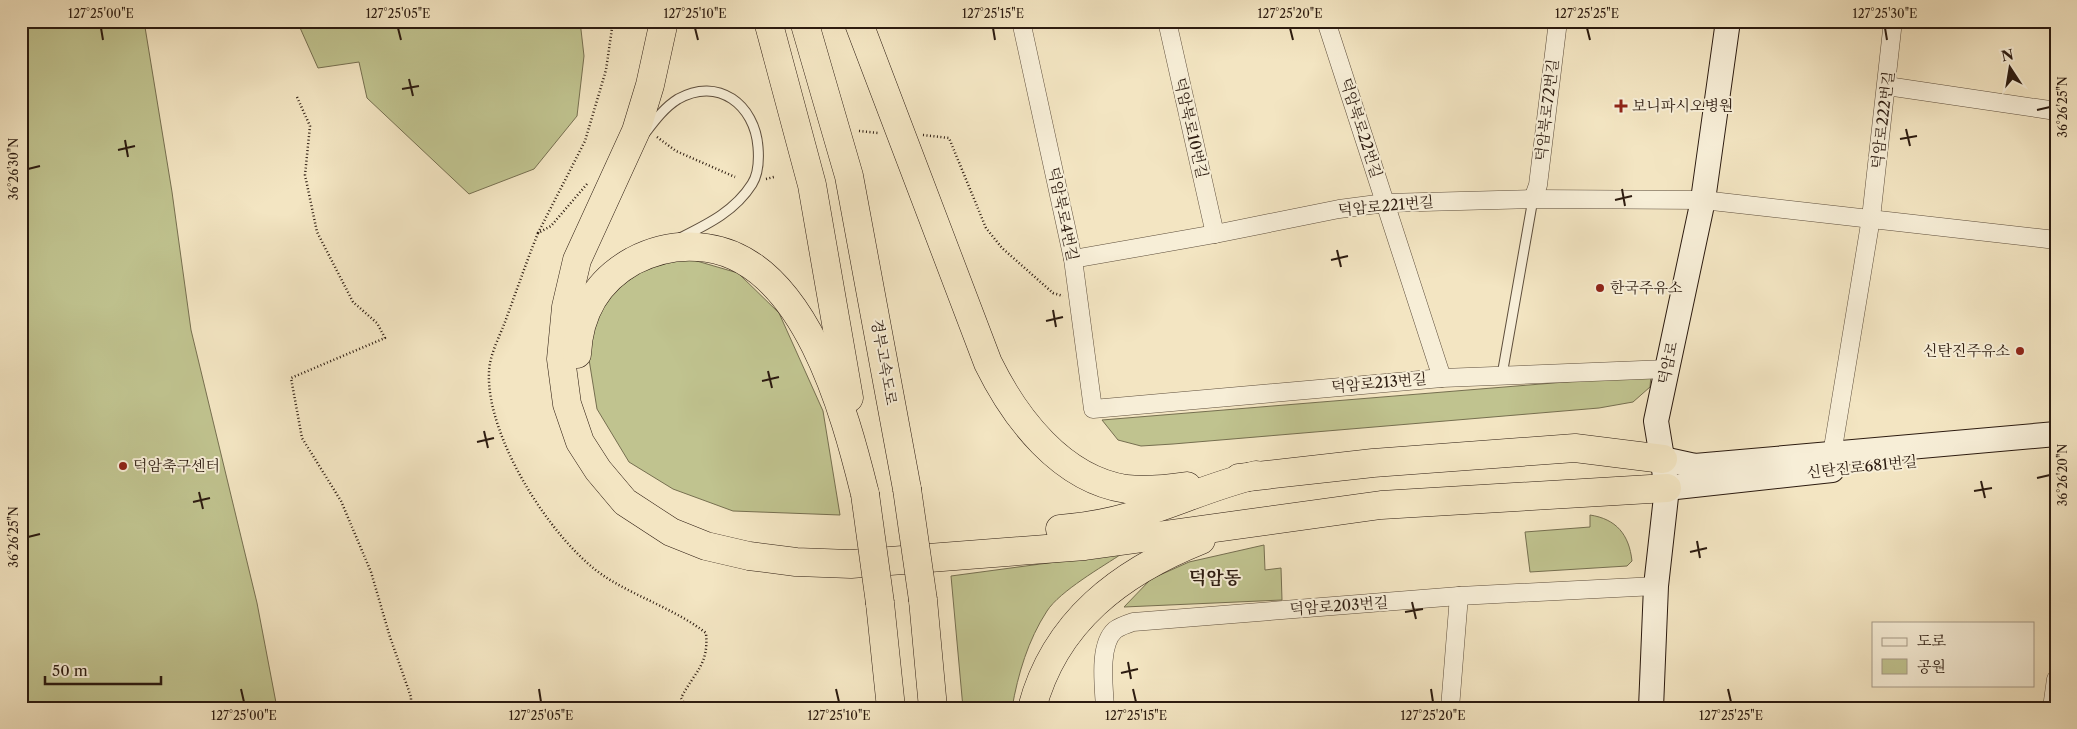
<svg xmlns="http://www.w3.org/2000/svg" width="2077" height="729" viewBox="0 0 2077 729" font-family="'Libre Caslon Text','Noto Serif KR',serif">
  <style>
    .green { fill: #c0c38f; stroke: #766f50 }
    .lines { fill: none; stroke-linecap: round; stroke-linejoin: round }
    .lane-casing { stroke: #5e4e3c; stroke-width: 11 }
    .street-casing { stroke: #5e4e3c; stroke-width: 19 }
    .secondary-casing { stroke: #2c1b10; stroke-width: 26 }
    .highway-casing { stroke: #2c1b10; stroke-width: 29 }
    .path { stroke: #2c1b10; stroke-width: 2.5; stroke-dasharray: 1 2.5; stroke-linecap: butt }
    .lane { stroke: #f7eed7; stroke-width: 9 }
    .street { stroke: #f7eed7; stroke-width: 18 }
    .secondary { stroke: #f7eed7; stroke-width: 24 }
    .highway { stroke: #f3e5c2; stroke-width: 28 }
    .highway-bridge-casing { stroke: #2c1b10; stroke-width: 29; stroke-linecap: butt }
    .highway-bridge { stroke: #f3e5c2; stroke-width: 28 }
    .ticks { fill: none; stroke: #2c1b10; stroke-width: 2 }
    .poi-dot { fill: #8f2418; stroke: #f7eed7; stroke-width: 2 }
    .labels { text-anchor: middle; stroke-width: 4; stroke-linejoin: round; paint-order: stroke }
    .poi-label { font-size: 15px; fill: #2c1b10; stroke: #f7eed7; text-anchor: start }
    .street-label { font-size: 15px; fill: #2c1b10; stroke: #f7eed7 }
    .quarter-label { font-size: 18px; font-weight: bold; fill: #2c1b10; stroke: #f7eed7 }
    .neatline { fill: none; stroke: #2c1b10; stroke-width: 2 }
    .ticks-label { font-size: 12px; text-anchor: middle; fill: #2c1b10 }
  </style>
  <rect width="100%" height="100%" fill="#f3e5c2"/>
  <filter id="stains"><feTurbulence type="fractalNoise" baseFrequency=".004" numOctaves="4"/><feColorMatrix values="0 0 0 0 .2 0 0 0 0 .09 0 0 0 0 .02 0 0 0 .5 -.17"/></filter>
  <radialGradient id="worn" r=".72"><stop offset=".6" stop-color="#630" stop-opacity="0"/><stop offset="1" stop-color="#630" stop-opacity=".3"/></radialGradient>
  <!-- green -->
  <g class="green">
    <path d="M21 21H144L172 192 191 330 257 603 277 708H21Z"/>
    <path d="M297 21H580L584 56 577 116 534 169 469 194 367 98 359 62 318 68Z"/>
    <path d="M683 257 738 273 779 313 823 411 840 515 733 511 673 489 629 462 597 409 587 347 602 301 644 269Z"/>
    <path d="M1651 375 1650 387 1633 402 1599 408 1173 444 1141 446 1118 440 1102 420Z"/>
    <path d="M1590 515C1616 519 1629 534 1632 561L1627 566 1530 572 1525 532 1590 527Z"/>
    <path d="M1264 545 1265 570 1281 568 1282 600 1124 607 1151 579 1189 562Z"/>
    <path d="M1123 553C1102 567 1060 591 1047 611 1028 640 1018 674 1012 708H963L951 576Z"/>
  </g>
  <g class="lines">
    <defs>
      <g id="lane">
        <path d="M646 132C655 120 665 107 678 99 718 76 755 105 758 147 759 159 759 173 752 184 735 211 708 224 680 238"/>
        <path d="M1502 375 1533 199"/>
      </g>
      <g id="street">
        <path d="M1021 21 1073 259 1093 409 1442 378 1667 369"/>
        <path d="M1167 21 1215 234"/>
        <path d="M1326 21 1442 378"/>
        <path d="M1887 86 2056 111"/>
        <path d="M1533 199 1538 185 1558 21"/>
        <path d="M1073 259 1215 234 1339 209 1385 203 1533 199 1703 200 2056 240"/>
        <path d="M1832 454 1871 218 1893 21"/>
        <path d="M1105 708C1104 687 1098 645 1115 630 1119 627 1127 624 1133 622L1459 596 1656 586"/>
        <path d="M1450 708 1459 596"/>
        <path d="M2052 708 2056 679"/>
      </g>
      <g id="secondary">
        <path d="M1663 459 1695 466 2056 434"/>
        <path d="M1667 488 1832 470"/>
        <path d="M1651 708 1656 586 1667 488 1656 421 1703 200 1728 21"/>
      </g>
      <g id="highway">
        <path d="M664 21 650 85 636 131 577 260 566 307 561 359 567 404 580 442 598 470 625 502 671 532 706 546 749 556 796 562 851 564 1085 546 1381 505 1667 488"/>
        <path d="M768 21 812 185 849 398"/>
        <path d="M804 21 849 176 907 489"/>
        <path d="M858 21 988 363C1015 418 1061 479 1126 489 1147 491 1167 489 1187 486"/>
        <path d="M577 354C579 313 597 281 633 261 656 249 681 244 707 248 805 262 845 413 865 494"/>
        <path d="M1239 478 1373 463 1575 448 1663 459"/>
        <path d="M1060 529C1085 527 1108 523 1132 516 1174 504 1213 485 1256 475"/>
        <path d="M923 600 933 708"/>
        <path d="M880 603 891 708"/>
        <path d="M1032 708C1055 621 1121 572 1201 540"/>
      </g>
    </defs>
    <!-- lane casing -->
    <use href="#lane" class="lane-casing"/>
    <!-- street casing -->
    <use href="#street" class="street-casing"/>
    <!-- secondary casing -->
    <use href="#secondary" class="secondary-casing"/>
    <!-- highway casing -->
    <use href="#highway" class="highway-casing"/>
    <!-- path -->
    <g class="path">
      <path d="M297 97 310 126 305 175 317 232 353 302 377 323 385 338 291 378 302 438 341 501 371 572 390 637 411 697V708"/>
      <path d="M859 131 878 133"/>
      <path d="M923 135 949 138 986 228 1002 248 1053 293 1063 296"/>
      <path d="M657 137 676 151 735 177"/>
      <path d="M766 179 774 177"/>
      <path d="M587 184 551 226 538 233 585 141 606 70 613 21"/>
      <path d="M538 233C526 263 516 292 505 322 499 338 489 356 489 373 486 437 553 544 607 578 639 598 676 610 706 633 709 665 695 671 681 698L687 708"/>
    </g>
    <!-- lane -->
    <use href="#lane" class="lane"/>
    <!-- street -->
    <use href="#street" class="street"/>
    <!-- secondary -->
    <use href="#secondary" class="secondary"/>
    <!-- highway -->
    <use href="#highway" class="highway"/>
    <defs>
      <g id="highway-bridge">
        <path d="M907 489 923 600"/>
        <path d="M865 494 880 603"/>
      </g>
    </defs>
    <!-- highway-bridge casing -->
    <use href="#highway-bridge" class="highway-bridge-casing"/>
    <!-- highway-bridge -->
    <use href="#highway-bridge" class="highway-bridge"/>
  </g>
  <!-- ticks -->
  <path class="ticks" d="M101 28 103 40M398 28 401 40M695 28 698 40M993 28 995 40M1290 28 1293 40M1587 28 1590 40M1885 28 1887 40M409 79 413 96M402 89 419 86M2037 110 2050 107M1906 129 1910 146M1900 139 1917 136M125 140 128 157M118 150 135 146M28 169 40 166M1622 189 1625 206M1615 200 1632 196M1337 250 1341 267M1331 260 1348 256M1053 310 1056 327M1046 321 1063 317M768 371 772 388M762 381 779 377M484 431 488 448M477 442 494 438M2037 478 2050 475M1981 481 1985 498M1974 491 1992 488M199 492 203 509M193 502 210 498M28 537 40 534M1697 541 1700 558M1690 552 1707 548M1412 602 1416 619M1405 612 1423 609M1128 662 1131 679M1121 673 1138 669M241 689 244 702M539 689 541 702M836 689 839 702M1133 689 1136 702M1431 689 1433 702M1728 689 1731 702"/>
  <!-- markers -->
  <g class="poi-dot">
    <path d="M1618.5 98.5h5v5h5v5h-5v5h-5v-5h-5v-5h5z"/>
    <circle cx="1600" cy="288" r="5"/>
    <circle cx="2020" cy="351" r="5"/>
    <circle cx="123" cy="466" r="5"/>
  </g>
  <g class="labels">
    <!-- poi labels -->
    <g class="poi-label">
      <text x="1632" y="111">보니파시오병원</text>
      <text x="1610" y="293">한국주유소</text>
      <text x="2010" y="356" text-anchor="end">신탄진주유소</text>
      <text x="133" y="471">덕암축구센터</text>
    </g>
    <!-- street labels -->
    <g class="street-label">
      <text transform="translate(1547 110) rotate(-83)" y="5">덕암북로72번길</text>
      <text transform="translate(1883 120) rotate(-83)" y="5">덕암로222번길</text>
      <text transform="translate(1191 128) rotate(77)" y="5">덕암북로10번길</text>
      <text transform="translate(1361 128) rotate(72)" y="5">덕암북로22번길</text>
      <text transform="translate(1386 206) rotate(-5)" y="5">덕암로221번길</text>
      <text transform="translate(1063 214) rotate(78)" y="5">덕암북로4번길</text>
      <text transform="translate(884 362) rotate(80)" y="5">경부고속도로</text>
      <text transform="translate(1668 363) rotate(-78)" y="5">덕암로</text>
      <text transform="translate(1379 383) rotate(-5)" y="5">덕암로213번길</text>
      <text transform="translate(1862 467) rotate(-6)" y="5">신탄진로681번길</text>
      <text transform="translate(1339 606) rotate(-4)" y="5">덕암로203번길</text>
    </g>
    <!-- quarter labels -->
    <g class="quarter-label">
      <text x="1215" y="584">덕암동</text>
    </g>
  </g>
  <!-- margin -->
  <rect width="2077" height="729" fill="none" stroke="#f3e5c2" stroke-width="55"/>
  <!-- legend -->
  <rect x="1872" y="622" width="162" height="65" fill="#f7eed7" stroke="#a69a87"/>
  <rect x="1882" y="638" width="25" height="8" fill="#f7eed7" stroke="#a69a87"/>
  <text x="1917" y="646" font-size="15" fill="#2c1b10">도로</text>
  <rect x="1882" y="659" width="25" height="15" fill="#c0c38f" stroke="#a69a87"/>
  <text x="1917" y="672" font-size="15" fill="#2c1b10">공원</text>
  <!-- north arrow -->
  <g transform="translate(2010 68) rotate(348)" stroke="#f7eed7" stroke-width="4" paint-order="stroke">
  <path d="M0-4L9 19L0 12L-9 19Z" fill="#2c1b10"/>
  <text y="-8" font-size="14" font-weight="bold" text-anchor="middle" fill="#2c1b10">N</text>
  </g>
  <!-- scale -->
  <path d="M45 676v8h116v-8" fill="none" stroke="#2c1b10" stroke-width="2.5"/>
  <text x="52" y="676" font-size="15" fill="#2c1b10" stroke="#f7eed7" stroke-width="4" paint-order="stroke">50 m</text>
  <rect x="28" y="28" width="2022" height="674" class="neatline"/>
  <g class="ticks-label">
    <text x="101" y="18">127°25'00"E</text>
    <text x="398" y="18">127°25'05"E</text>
    <text x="695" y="18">127°25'10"E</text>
    <text x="993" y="18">127°25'15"E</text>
    <text x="1290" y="18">127°25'20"E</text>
    <text x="1587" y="18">127°25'25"E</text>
    <text x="1885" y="18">127°25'30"E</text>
    <text transform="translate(2063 107) rotate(-90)" y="4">36°26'25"N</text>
    <text transform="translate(14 169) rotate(-90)" y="4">36°26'30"N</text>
    <text transform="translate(2063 475) rotate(-90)" y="4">36°26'20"N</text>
    <text transform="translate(14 537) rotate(-90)" y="4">36°26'25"N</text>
    <text x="244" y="720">127°25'00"E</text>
    <text x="541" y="720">127°25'05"E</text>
    <text x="839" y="720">127°25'10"E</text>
    <text x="1136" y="720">127°25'15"E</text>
    <text x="1433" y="720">127°25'20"E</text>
    <text x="1731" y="720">127°25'25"E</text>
  </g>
  <rect width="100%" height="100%" filter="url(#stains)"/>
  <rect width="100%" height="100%" fill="url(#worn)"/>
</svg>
